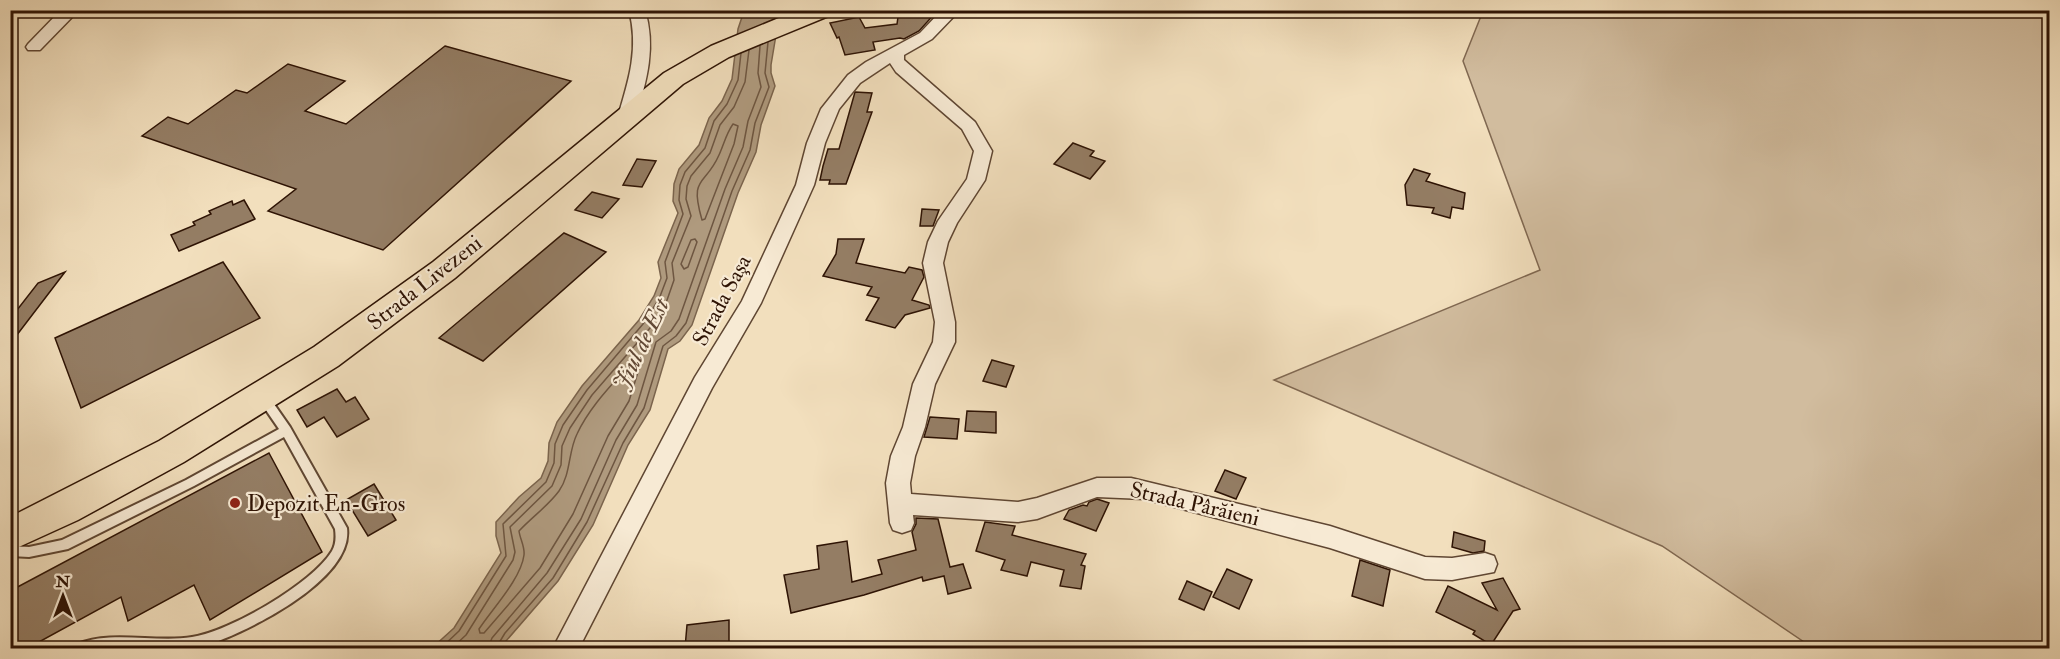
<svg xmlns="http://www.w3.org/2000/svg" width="2060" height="659" viewBox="0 0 2060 659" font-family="'IM FELL Double Pica',serif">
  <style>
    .green { fill: #d1bc9e; stroke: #806851; stroke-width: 1.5 }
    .water { fill: #af9a7e; stroke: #7b644d; stroke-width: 1.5 }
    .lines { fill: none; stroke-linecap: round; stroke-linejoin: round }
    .shore { stroke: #6e5641; stroke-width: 1.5 }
    .building { fill: #947d64; stroke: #2e1304; stroke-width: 1.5 }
    .lane-casing { stroke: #5f4632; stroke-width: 4 }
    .street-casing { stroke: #5f4632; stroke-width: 3 }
    .primary-casing { stroke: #2e1304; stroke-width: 3 }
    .lane { fill: #f7ead4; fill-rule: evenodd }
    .street { fill: #f7ead4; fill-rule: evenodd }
    .primary { fill: #f2dfbd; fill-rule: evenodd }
    .poi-dot { fill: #8f2418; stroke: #f7ead4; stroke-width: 2 }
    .labels { text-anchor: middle; stroke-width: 4.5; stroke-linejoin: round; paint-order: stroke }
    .street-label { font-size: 22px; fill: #2e1304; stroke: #f7ead4 }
    .poi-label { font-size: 22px; fill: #2e1304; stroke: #f7ead4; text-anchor: start }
    .water-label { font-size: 24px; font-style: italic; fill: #624935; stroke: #f7ead4 }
  </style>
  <rect width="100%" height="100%" fill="#f2dfbd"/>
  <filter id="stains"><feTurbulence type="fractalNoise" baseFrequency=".00333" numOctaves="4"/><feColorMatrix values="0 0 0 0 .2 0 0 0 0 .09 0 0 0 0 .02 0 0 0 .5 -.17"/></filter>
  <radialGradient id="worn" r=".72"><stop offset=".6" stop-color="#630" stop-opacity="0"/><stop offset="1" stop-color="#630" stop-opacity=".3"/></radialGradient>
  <!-- green -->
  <path class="green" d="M1483 11H2049V648H1813L1662 546 1274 380 1540 270 1463 61Z"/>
  <!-- water -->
  <path class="water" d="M744 11H780L771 65V73L775 86 761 125 756 152 738 193 692 325 680 341 668 349 650 410 628 445 593 525 558 581 500 648H432L454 628 501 553 496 536V522L519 497 541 478 548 461 549 443 557 422 582 386 639 320 654 296 661 278 658 262 678 213 673 201 674 184 679 169 699 145 709 118 722 101 732 79 738 29Z"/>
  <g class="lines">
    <!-- shore -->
    <g class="shore">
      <path d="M733 124 738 126 734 144 705 219 702 220C689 175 705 187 719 155 724 144 726 134 733 124Z"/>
      <path d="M695 239 697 242 688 267 684 269 681 264 691 240Z"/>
      <path d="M641 355 642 359 629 401 608 436 573 514 540 568 484 633H480L479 629C492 609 521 579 524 555 525 547 520 539 519 531 532 517 548 506 559 491 571 474 568 452 577 434 591 404 616 381 637 356Z"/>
      <path d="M441 648 459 631 506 556 503 524 546 482 554 463 555 444 563 425 587 390 643 324 659 299 667 278 665 262 683 214 679 200 680 185 685 172 705 148 714 121 727 104 738 80 741 53"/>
      <path d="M452 648 466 635 513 560 515 552 510 527 552 486 561 465 562 446 570 428 592 395 650 328 666 303 674 280 672 263 691 216 686 199 687 186 691 176 710 153 720 125 734 107 745 82 749 50"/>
      <path d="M488 648 492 638 547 573 581 519 616 440 637 405 656 342 671 331 679 319 725 189 743 147 748 121 761 87 758 73 760 46"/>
      <path d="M496 648 505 633 553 578 587 522 623 443 644 408 663 346 676 336 686 323 732 191 750 150 755 123 769 87 765 73 768 42"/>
    </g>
  </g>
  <!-- building -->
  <g class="building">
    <path d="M899 10H938L919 31 904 39 900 38 873 42 875 50 845 55 839 37 837 38 830 23 859 17 865 28 897 24Z"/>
    <path d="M445 46 571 81 383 250 268 211 296 189 142 136 168 117 188 124 236 90 247 93 288 64 345 81 305 111 346 124Z"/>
    <path d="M855 92 872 93 867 112H872L846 184H829L830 180H820L823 166 828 149H839Z"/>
    <path d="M1073 143 1094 151 1090 156 1105 161 1090 179 1054 164Z"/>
    <path d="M637 159 656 161 642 187 623 185Z"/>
    <path d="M1414 169 1430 174 1426 181 1465 193 1463 209 1452 207 1450 218 1432 213 1434 208 1407 205 1405 185Z"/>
    <path d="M592 192 619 199 602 218 575 210Z"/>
    <path d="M244 200 255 219 179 251 171 235 195 225 193 222 211 214 209 211 232 201 233 205Z"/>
    <path d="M922 209 939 210 933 226H920Z"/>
    <path d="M564 233 606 252 483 361 439 338Z"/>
    <path d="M838 239H864L856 263 905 273 909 267 922 270 924 277 912 300 929 305 930 308 905 315 895 328 866 320 879 298 867 295 872 287 823 276 836 254Z"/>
    <path d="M223 262 260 318 81 408 55 338Z"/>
    <path d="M65 272 10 344V319L38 283Z"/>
    <path d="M992 360 1014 366 1006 387 983 381Z"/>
    <path d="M337 389 346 402 355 397 369 419 337 437 324 417 307 427 297 410Z"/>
    <path d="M967 411 996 412V433L965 431Z"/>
    <path d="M930 417 959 419 957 439 924 437Z"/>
    <path d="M269 453 322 552 210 620 194 585 128 621 121 597 28 648H10V591Z"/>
    <path d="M1225 470 1246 478 1236 499 1215 491Z"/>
    <path d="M374 484 396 520 368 536 346 500Z"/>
    <path d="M1097 499 1109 503 1096 531 1064 519 1069 510 1083 505 1087 506 1089 502Z"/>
    <path d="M916 518 938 519 950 567 963 564 971 588 948 594 944 576 923 581 922 577 864 595 791 613 784 575 819 569 817 546 847 541 852 582 882 574 878 560 916 550 912 532 916 524Z"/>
    <path d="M985 522 1015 526 1012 535 1086 554 1081 565 1085 566 1081 589 1060 586 1064 570 1031 562 1027 576 1001 570 1005 560 976 551Z"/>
    <path d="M1454 532 1485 541 1484 551 1473 553 1452 547Z"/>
    <path d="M1360 560 1390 570 1383 606 1352 596Z"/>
    <path d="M1227 569 1252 580 1239 609 1213 597Z"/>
    <path d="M1503 578 1520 609 1513 611 1491 645 1473 634 1475 631 1436 612 1448 586 1497 610 1482 583Z"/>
    <path d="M1187 581 1212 592 1204 610 1179 599Z"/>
    <path d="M729 620V648H685L687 625Z"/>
  </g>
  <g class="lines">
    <defs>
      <path id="lane" d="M263 393 267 394 290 427 347 528C354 581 241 636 198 648H76L77 644C112 630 156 643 192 637 229 632 313 583 332 551 336 544 336 537 335 529L284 437 194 486 68 549 29 557 10 556V546L29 547 62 540 186 480 279 429 257 397 259 394Z"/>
      <g id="street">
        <path d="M61 10H79L40 50H28L26 47 28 44Z"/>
        <path d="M629 10H645C656 47 647 80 636 116L633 120H621L618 116C629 80 639 48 629 10Z"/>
        <path d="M942 10H960L932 39 904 55V60L975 122 992 151 985 180 957 223 948 242 943 263 955 322V342L935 384 925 427 915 456 910 483 911 494 1018 502 1037 498 1097 478H1131L1330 526 1425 557 1452 558 1485 553 1494 556 1497 564 1494 572 1452 580 1425 579 1330 548 1144 499 1097 497 1037 519 1018 522 913 515 914 523 911 530 902 533 893 530 890 523 886 483 891 456 903 427 913 384 933 342 935 322 923 263 928 242 938 221 967 179 974 151 962 129 896 72 890 63 860 83 839 109 825 143 814 185 761 303 712 388 579 648H553L695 377 742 301 796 185 807 143 821 109 848 75 866 62 920 33Z"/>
      </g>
      <path id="primary" d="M798 10H834L831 15 729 57 683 84 455 278 338 366 184 462 78 520 10 551V517L159 441 314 347 433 262 664 73 711 46Z"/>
    </defs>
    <!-- lane casing -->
    <use href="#lane" class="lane-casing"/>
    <!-- street casing -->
    <use href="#street" class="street-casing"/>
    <!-- primary casing -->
    <use href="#primary" class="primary-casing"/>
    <!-- lane -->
    <use href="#lane" class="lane"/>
    <!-- street -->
    <use href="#street" class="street"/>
    <!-- primary -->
    <use href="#primary" class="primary"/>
  </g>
  <!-- markers -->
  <circle class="poi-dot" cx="235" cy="503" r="6"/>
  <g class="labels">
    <!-- street labels -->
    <g class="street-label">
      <text transform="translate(424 282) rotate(-38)" y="8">Strada Livezeni</text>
      <text transform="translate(721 300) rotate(-62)" y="8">Strada Saşa</text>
      <text transform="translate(1195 503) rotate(13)" y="8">Strada Pârăieni</text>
    </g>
    <!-- poi labels -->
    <g class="poi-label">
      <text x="247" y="511">Depozit En-Gros</text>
    </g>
    <!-- water labels -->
    <g class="water-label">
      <text transform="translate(641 344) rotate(-64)" y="8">Jiul de Est</text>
    </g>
  </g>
  <!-- margin -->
  <rect width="2060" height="659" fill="none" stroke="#f2dfbd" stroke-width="36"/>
  <rect x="12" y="12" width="2036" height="635" fill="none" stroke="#2e1304" stroke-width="3"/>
  <rect x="18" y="18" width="2024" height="623" fill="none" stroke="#2e1304" stroke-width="1.5"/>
  <!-- north arrow -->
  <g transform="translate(63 596)" stroke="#f7ead4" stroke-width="4.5" paint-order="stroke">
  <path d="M0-4.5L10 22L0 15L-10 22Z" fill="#2e1304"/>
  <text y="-9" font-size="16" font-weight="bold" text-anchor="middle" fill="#2e1304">N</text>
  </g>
  <rect width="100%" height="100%" filter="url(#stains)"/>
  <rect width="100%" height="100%" fill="url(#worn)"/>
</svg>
